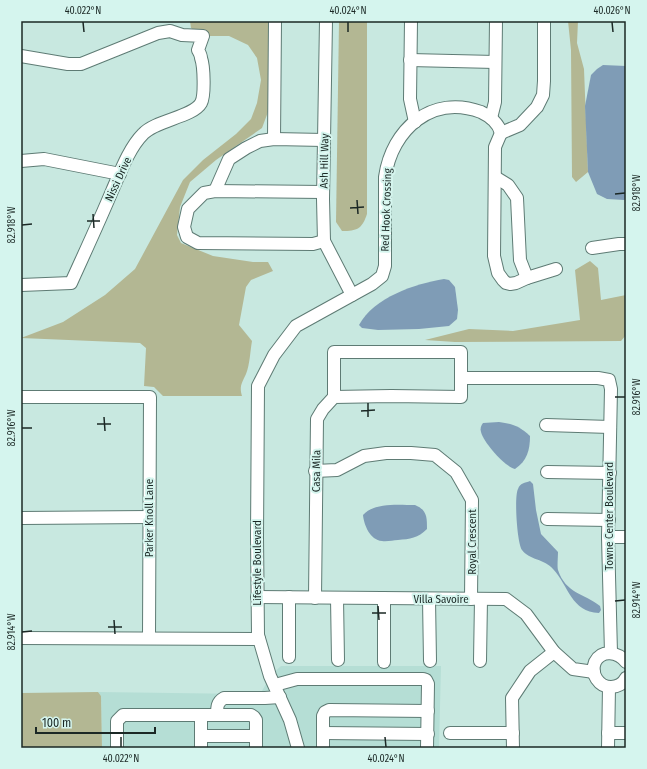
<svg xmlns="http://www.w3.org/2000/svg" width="647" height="769" viewBox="0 0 647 769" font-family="'Fira Sans Condensed',sans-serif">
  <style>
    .built { fill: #b5ded5 }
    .green { fill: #b3b793 }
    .water { fill: #7f9cb6 }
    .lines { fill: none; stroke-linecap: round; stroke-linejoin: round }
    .minor-casing { stroke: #5e7b74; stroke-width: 14 }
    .minor { stroke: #fff; stroke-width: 12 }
    .ticks { fill: none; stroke: #1b2825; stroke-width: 1.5 }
    .labels { text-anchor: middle; stroke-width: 4; stroke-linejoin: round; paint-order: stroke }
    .street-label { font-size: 11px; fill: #1b2825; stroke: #d5f5ee }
    .neatline { fill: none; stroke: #1b2825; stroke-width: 1.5 }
    .ticks-label { font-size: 10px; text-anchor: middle; fill: #1b2825 }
  </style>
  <rect width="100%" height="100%" fill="#c8e8e0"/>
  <!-- built -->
  <path class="built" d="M281 666H441L439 748H102L101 696 98 692 246 694 262 691 271 675Z"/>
  <!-- green -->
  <g class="green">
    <path d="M190 21H268V112L262 128 216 160 190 182 180 207 177 235 181 243 213 256 253 262H268L273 271 251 280 246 287 239 325 252 341C250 352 250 364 246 374 242 383 239 386 242 396H163L154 387 144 386 146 348 140 343 21 338 63 322 105 295 135 269 183 180 203 160 236 134 251 119 257 103 261 80 257 58 248 45 229 36H203L191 28Z"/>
    <path d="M339 21H367V214C362 229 357 231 342 231L336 222Z"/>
    <path d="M568 21H578L577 43 584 69 588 172 576 182 572 177 571 50Z"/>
    <path d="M590 261 598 268 601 300 626 295V335L621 341 455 342 425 340 469 329 513 331 580 320 575 270Z"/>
    <path d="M98 692 101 696 102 748H21V693Z"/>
  </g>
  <!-- water -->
  <g class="water">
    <path d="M603 65 626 66V199L624 200 607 199 597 194 588 172 585 106 591 75 597 69Z"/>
    <path d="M444 279 449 280 455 287 458 310 457 319 449 326 419 329 378 330 362 328 359 325C374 297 415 284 444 279Z"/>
    <path d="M499 422C513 424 519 426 530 436 530 450 527 461 515 469 504 466 484 443 481 432 480 428 481 426 483 423Z"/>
    <path d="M530 481 533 484 536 510 541 534 558 552C558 557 557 567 558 570 566 594 584 593 600 606L601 610 599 613C571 612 569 586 553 569 545 559 529 560 522 550 517 543 514 496 518 489 520 483 525 483 530 481Z"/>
    <path d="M415 505C427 510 427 517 427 529 418 538 410 539 398 540 393 540 387 542 382 541 370 540 364 525 363 515 375 502 399 505 415 505Z"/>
  </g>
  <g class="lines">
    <defs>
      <g id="minor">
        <path d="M326 21 323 199 324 241 352 295"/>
        <path d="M411 21 410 99 415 122"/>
        <path d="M21 56 68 64H81L158 33 170 31 182 35 203 36 198 50C199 52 201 55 201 58 204 66 205 96 201 103 193 117 156 120 143 134 129 148 120 173 112 191 99 222 85 252 71 283L21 285"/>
        <path d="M410 60 495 62"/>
        <path d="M491 118 495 102 496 21"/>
        <path d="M501 133 495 147 494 256 498 273 503 280 506 283 510 284 516 283 527 278 556 269"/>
        <path d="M501 133 520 125 537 107 543 95 544 81V21"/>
        <path d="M274 139 275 21"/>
        <path d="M21 161 44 159 120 174"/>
        <path d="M495 177 508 185 517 198 520 260 527 278"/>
        <path d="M215 191 229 159 246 148 260 141 274 139 324 140"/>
        <path d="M323 192 215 191 204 193 188 209 184 227 187 237 198 243 313 244 324 241"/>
        <path d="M592 248 619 244H626"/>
        <path d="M461 378H598L609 380 611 389 608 537 611 653"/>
        <path d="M21 397H150L149 638"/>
        <path d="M546 425 610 427"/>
        <path d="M315 471 337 470 364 456 386 453H411L435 455 456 472 472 500 471 599"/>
        <path d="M547 472 610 473"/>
        <path d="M21 518 149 517"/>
        <path d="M547 519 609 520"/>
        <path d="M608 537H626"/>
        <path d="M257 597 506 599 526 614 554 652 573 669 594 672"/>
        <path d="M315 598 317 419 323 409 334 397V352H461V397L391 396 334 397"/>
        <path d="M337 598 338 660"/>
        <path d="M429 599 430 661"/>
        <path d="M21 638 259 639"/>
        <path d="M289 657V597"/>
        <path d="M480 661 481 599"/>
        <path d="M384 662V598"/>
        <path d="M626 662C618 652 602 649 595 662 590 674 599 687 611 687 617 687 623 684 626 678"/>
        <path d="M275 685 297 679H423L426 680 428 684 427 748"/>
        <path d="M217 715C217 707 217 702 224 698H265L280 697"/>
        <path d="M323 733 428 734"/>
        <path d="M450 733H513"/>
        <path d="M608 733H626"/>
        <path d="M201 736H255"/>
        <path d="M117 748V721L123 715H251L254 717 256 720V748"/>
        <path d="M201 748V715"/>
        <path d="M298 748 290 720 270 676 258 635 257 537 258 386 274 355 296 326 372 284 382 276 385 266V177C392 129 432 94 481 112 490 116 499 124 501 133"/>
        <path d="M323 748V716L325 712 329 710 428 711"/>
        <path d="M513 748 512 698 530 671 554 652"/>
        <path d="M608 748 609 687"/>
      </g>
    </defs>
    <!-- minor casing -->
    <use href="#minor" class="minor-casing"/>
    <!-- minor -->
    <use href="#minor" class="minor"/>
  </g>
  <!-- ticks -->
  <path class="ticks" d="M83 22 84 32M348 22V32M612 22 613 32M615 194 625 193M357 200 358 214M350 208 364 207M93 214 94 228M87 221H100M22 225 32 224M615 397H625M368 403V417M361 411 375 410M104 417 105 431M97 424H111M22 428H32M615 601 625 600M378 606 379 620M372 613H386M114 620 115 634M108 627H122M22 632 32 631M121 737V747M385 737 386 747"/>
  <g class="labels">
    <!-- street labels -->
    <g class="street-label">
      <text transform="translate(324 161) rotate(-89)" y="4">Ash Hill Way</text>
      <text transform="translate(118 179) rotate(-65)" y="4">Nissi Drive</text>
      <text transform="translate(386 210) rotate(-88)" y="4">Red Hook Crossing</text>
      <text transform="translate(316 471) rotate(-89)" y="4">Casa Mila</text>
      <text transform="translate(609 516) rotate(-90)" y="4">Towne Center Boulevard</text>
      <text transform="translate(149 518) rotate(-90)" y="4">Parker Knoll Lane</text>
      <text transform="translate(472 542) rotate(-90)" y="4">Royal Crescent</text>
      <text transform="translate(257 563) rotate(-90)" y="4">Lifestyle Boulevard</text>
      <text x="441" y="603">Villa Savoire</text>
    </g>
  </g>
  <!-- border -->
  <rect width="647" height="769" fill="none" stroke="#d5f5ee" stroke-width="44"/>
  <!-- scale -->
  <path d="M36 727v6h119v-6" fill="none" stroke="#1b2825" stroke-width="2"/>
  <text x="42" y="727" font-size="12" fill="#1b2825" stroke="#d5f5ee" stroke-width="3" paint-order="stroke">100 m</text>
  <rect x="22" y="22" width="603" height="725" class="neatline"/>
  <g class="ticks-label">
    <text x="83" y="14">40.022°N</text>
    <text x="348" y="14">40.024°N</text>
    <text x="612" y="14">40.026°N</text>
    <text transform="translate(636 193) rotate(-90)" y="4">82.918°W</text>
    <text transform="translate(11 225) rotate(-90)" y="4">82.918°W</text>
    <text transform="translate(636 397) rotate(-90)" y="4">82.916°W</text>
    <text transform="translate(11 428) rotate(-90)" y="4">82.916°W</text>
    <text transform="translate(636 600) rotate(-90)" y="4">82.914°W</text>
    <text transform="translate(11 632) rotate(-90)" y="4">82.914°W</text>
    <text x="121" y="762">40.022°N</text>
    <text x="386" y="762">40.024°N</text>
  </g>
</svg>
